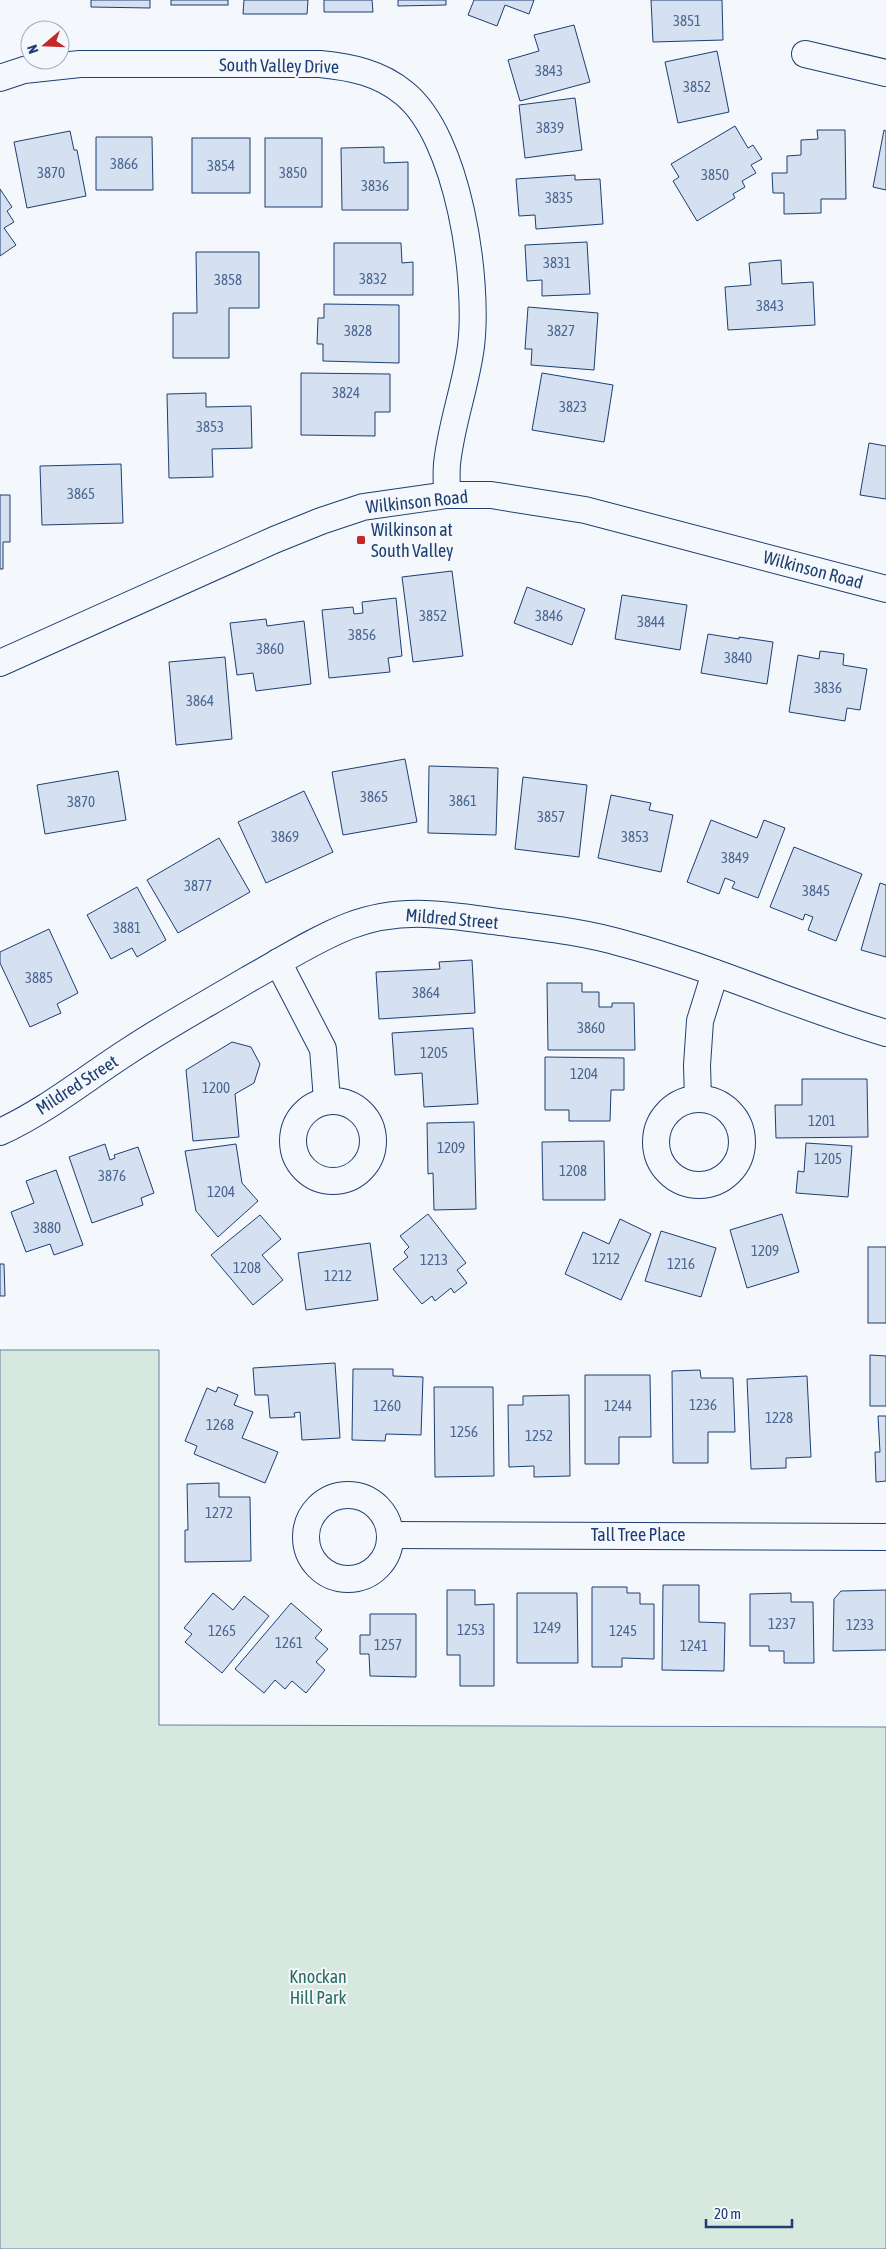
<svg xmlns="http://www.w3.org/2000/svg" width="886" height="2249" viewBox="0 0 886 2249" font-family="'Asap Condensed',sans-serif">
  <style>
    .green { fill: #d7e8df; stroke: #687fa3 }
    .building { fill: #d5e0f0; stroke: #1d3f73 }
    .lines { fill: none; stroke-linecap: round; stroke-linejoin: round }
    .street-casing { stroke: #1d3f73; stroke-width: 28 }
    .street { stroke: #f4f7fb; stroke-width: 26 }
    .poi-dot { fill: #c62828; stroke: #f4f7fb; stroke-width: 2 }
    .labels { text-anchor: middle; stroke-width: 4; stroke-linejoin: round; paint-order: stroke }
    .number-label { font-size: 15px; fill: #4b6792 }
    .street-label { font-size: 18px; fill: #1d3f73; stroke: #f4f7fb }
    .poi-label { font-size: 18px; fill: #1d3f73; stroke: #f4f7fb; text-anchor: start }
    .park-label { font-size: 18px; fill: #2c6c60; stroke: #f4f7fb }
  </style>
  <rect width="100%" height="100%" fill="#f4f7fb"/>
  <!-- green -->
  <path class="green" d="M0 1350H159V1725L886 1727V2249H0Z"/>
  <!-- building -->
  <g class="building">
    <path d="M91 0H150V8L91 7Z"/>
    <rect x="171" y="0" width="57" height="5"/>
    <path d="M244 0H308L307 14H243Z"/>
    <path d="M324 0H372L373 12H324Z"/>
    <path d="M398 0H446V5L398 6Z"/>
    <path d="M474 0H534L529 14 505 5 497 26 468 15Z"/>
    <path d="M651 0H722L723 40 653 42Z"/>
    <path d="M574 25 590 82 520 101 508 60 539 51 534 35Z"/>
    <path d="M717 51 729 112 678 123 665 62Z"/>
    <path d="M575 98 582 150 525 158 519 105Z"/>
    <path d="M735 126 748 148 753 145 762 159 751 165 756 173 742 181 745 187 733 194 735 198 697 221 673 181 679 177 671 164Z"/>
    <path d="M817 130H845L846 199H821V213L784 214V193H773L772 173H787V156L801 155V140L818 139Z"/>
    <path d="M884 130 886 131V190L873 187Z"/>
    <path d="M70 131 74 150H77L86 196 27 208 14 142Z"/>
    <path d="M96 137H152L153 190H96Z"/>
    <rect x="192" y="138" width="58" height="55"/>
    <rect x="265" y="138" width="57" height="69"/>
    <path d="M384 147V163L408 162V210H342L341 148Z"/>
    <path d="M575 175V180L600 179 603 224 536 229 535 215 519 216 516 179Z"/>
    <path d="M0 189 12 207 7 211 14 222 4 228 16 245 0 256Z"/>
    <path d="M587 242 590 294 542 296V280L527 281 525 245Z"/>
    <path d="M334 243H401L402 263 413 262V295H334Z"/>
    <path d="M196 252H259V308H229V358H173V313H197Z"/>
    <path d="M781 260 782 284 813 282 815 325 728 330 725 287 751 285 749 263Z"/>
    <path d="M324 304 399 305V363L323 361V344H317L318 318H324Z"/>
    <path d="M528 307 598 313 594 370 531 365 532 349H525Z"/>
    <path d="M301 373 390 374V412H375V436L301 435Z"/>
    <path d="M542 373 613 385 604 442 532 430Z"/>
    <path d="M206 393V407L251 406 252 448 212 449 213 477 169 478 167 394Z"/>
    <path d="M869 443 886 446V499L860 495Z"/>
    <path d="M121 464 123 523 42 525 40 466Z"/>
    <path d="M0 495H10V542H3V569H0Z"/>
    <path d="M452 571 463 656 413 662 402 577Z"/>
    <path d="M527 587 585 609 572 645 514 623Z"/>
    <path d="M622 595 687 605 680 650 615 639Z"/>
    <path d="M396 598 402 656 388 658 390 672 329 678 322 610 353 607 354 614 363 613 362 602Z"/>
    <path d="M266 619 267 626 304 621 311 684 256 691 253 673 237 675 230 623Z"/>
    <path d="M708 634 739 639V637L773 642 767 684 701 673Z"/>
    <path d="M820 651 844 654 843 665 867 669 860 710 847 708 845 721 789 712 798 655 819 659Z"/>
    <path d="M225 657 232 739 176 745 169 662Z"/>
    <path d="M405 759 417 822 343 835 332 772Z"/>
    <path d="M429 766 498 768 496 835 428 833Z"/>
    <path d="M118 771 126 820 45 834 37 785Z"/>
    <path d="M523 777 587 785 579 857 515 849Z"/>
    <path d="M304 791 333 852 266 883 238 822Z"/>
    <path d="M611 795 651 803 649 810 673 815 661 872 598 858Z"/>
    <path d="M711 820 757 838 764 820 785 828 758 898 732 888 735 882 725 878 719 894 687 882Z"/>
    <path d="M219 838 250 892 178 933 147 880Z"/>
    <path d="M794 847 862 874 836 941 808 930 813 917 805 914 803 920 770 907Z"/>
    <path d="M880 883 886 885V957L861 950Z"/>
    <path d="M137 887 166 940 137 957 132 948 111 959 87 915Z"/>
    <path d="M49 929 78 993 57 1004 61 1013 30 1027 0 963V952Z"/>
    <path d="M472 960 475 1013 379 1019 376 972 440 969 439 962Z"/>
    <path d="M547 983H582V992H599V1007H612V1003H634L635 1050H548Z"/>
    <path d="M473 1028 478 1104 424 1107 422 1073 395 1075 392 1033Z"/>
    <path d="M232 1042 251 1047 260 1064 254 1083 235 1094 239 1137 193 1141 186 1070Z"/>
    <path d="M545 1057 624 1058V1090H611L610 1121H569V1110H545Z"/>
    <path d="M802 1079H867L868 1137 776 1138 775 1105H802Z"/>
    <path d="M474 1122 476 1209 434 1210 433 1173 428 1174 427 1123Z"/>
    <path d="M604 1141 605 1200H543L542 1142Z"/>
    <path d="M806 1143 852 1146 848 1197 796 1193 798 1171 804 1172Z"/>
    <path d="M105 1144 110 1160 115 1158 114 1155 138 1147 154 1193 141 1198 143 1205 92 1223 69 1157Z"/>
    <path d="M236 1144 242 1183 258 1201 218 1237 196 1211 185 1151Z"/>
    <path d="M56 1170 83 1245 54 1255 50 1244 26 1252 11 1212 34 1203 26 1181Z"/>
    <path d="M428 1214 466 1263 457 1270 467 1283 454 1293 451 1288 435 1301 432 1296 422 1304 393 1269 408 1257 404 1252 409 1247 400 1236Z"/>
    <path d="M782 1214 799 1272 747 1288 730 1230Z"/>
    <path d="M260 1215 281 1239 262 1255 283 1280 253 1305 211 1255Z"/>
    <path d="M620 1219 651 1234 621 1300 565 1274 583 1232 609 1244Z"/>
    <path d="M661 1231 716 1248 701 1297 645 1281Z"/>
    <path d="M370 1243 378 1300 306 1310 298 1253Z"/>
    <rect x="868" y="1247" width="18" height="76"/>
    <path d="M0 1264H4L5 1296H0Z"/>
    <path d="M870 1355 886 1356V1406H870Z"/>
    <path d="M335 1363 340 1438 302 1440 300 1412 294 1413 295 1417 270 1418 268 1395H255L253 1368Z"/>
    <path d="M353 1369H393V1376L423 1377 421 1435 386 1434 385 1441 352 1440Z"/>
    <path d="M700 1370 701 1378H733L735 1432H708V1463H673L672 1371Z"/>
    <path d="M585 1375H650L651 1437H619V1464H585Z"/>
    <path d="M807 1376 811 1457 786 1458V1468L751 1469 747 1379Z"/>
    <path d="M218 1387 238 1395 234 1405 253 1412 242 1438 278 1452 265 1483 194 1454 197 1446 185 1441 207 1388 216 1392Z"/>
    <path d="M434 1387H493L494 1476 435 1477Z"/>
    <path d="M569 1395 570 1476 534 1477V1466L509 1467 508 1405H523V1396Z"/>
    <path d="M878 1416H886V1481L876 1482 875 1452H880Z"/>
    <path d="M219 1483V1497H250L251 1561 185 1562V1530H188L187 1484Z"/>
    <path d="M663 1585H699V1622L725 1623 724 1671 662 1670Z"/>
    <path d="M592 1587H627V1593H640V1604H654V1659L622 1658V1667H592Z"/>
    <path d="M447 1590H475V1605L494 1604V1686H460V1655H447Z"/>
    <path d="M886 1590V1650L833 1651 834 1599 841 1591Z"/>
    <path d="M213 1593 233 1610 244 1596 269 1616 222 1673 185 1642 192 1634 184 1628Z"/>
    <path d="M517 1593H577L578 1663H517Z"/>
    <path d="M791 1593V1602H813L814 1663H784V1651H769V1646H750V1594Z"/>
    <path d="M291 1603 322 1630 315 1638 328 1649 316 1662 325 1670 306 1693 292 1681 285 1689 275 1680 264 1693 235 1669Z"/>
    <path d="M370 1614H416V1677L370 1676 369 1654H360V1635H370Z"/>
  </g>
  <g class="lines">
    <defs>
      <g id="street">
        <path d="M805 54 886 73"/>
        <path d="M0 78 24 70 80 64H320C351 67 380 73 404 93 459 137 479 280 471 346 466 386 451 424 447 464 446 474 447 485 447 495"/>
        <path d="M0 663 274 540 321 521 363 507 447 495H491L585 510 886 589"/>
        <path d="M278 962 323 1049 327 1100"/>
        <path d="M698 1099 697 1065 700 1021 715 973"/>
        <circle cx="699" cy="1142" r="43"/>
        <circle cx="333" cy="1141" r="40"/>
        <path d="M0 1132C46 1111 85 1079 127 1052 166 1026 207 1004 247 980 278 963 317 938 349 926 398 907 442 914 492 921 536 927 582 931 625 944 714 968 798 1007 886 1033"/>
        <circle cx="348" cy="1537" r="42"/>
        <path d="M390 1535 886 1537"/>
      </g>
    </defs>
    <!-- street casing -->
    <use href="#street" class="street-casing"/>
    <!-- street -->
    <use href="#street" class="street"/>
  </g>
  <!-- markers -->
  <rect class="poi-dot" x="356" y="535" width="10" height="10" rx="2.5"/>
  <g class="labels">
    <!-- number labels -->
    <g class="number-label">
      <text x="687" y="26">3851</text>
      <text x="549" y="76">3843</text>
      <text x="697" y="92">3852</text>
      <text x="550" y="133">3839</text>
      <text x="124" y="169">3866</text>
      <text x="221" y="171">3854</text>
      <text x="51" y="178">3870</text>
      <text x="293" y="178">3850</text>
      <text x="715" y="180">3850</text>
      <text x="375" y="191">3836</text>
      <text x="559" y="203">3835</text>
      <text x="557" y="268">3831</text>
      <text x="373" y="284">3832</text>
      <text x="228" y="285">3858</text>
      <text x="770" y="311">3843</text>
      <text x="358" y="336">3828</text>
      <text x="561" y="336">3827</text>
      <text x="346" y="398">3824</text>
      <text x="573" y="412">3823</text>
      <text x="210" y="432">3853</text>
      <text x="81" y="499">3865</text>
      <text x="433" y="621">3852</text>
      <text x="549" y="621">3846</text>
      <text x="651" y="627">3844</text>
      <text x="362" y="640">3856</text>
      <text x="270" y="654">3860</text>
      <text x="738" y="663">3840</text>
      <text x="828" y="693">3836</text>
      <text x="200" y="706">3864</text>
      <text x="374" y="802">3865</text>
      <text x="463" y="806">3861</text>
      <text x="81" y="807">3870</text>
      <text x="551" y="822">3857</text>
      <text x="285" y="842">3869</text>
      <text x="635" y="842">3853</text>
      <text x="735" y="863">3849</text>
      <text x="198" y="891">3877</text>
      <text x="816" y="896">3845</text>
      <text x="127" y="933">3881</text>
      <text x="39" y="983">3885</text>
      <text x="426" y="998">3864</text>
      <text x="591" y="1033">3860</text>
      <text x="434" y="1058">1205</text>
      <text x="584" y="1079">1204</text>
      <text x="216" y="1093">1200</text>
      <text x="822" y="1126">1201</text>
      <text x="451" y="1153">1209</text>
      <text x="828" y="1164">1205</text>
      <text x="573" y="1176">1208</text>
      <text x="112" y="1181">3876</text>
      <text x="221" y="1197">1204</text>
      <text x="47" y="1233">3880</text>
      <text x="765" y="1256">1209</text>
      <text x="606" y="1264">1212</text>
      <text x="434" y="1265">1213</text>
      <text x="681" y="1269">1216</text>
      <text x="247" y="1273">1208</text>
      <text x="338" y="1281">1212</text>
      <text x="703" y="1410">1236</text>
      <text x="387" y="1411">1260</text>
      <text x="618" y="1411">1244</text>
      <text x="779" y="1423">1228</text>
      <text x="220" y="1430">1268</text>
      <text x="464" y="1437">1256</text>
      <text x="539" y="1441">1252</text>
      <text x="219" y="1518">1272</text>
      <text x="782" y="1629">1237</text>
      <text x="860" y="1630">1233</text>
      <text x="547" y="1633">1249</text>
      <text x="471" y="1635">1253</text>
      <text x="222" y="1636">1265</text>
      <text x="623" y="1636">1245</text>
      <text x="289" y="1648">1261</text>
      <text x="388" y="1650">1257</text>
      <text x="694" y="1651">1241</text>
    </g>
    <!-- street labels -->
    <g class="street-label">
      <text transform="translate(279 66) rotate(1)" y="6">South Valley Drive</text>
      <text transform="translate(417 502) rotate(-6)" y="6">Wilkinson Road</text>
      <text transform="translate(813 570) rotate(15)" y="6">Wilkinson Road</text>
      <text transform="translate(452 919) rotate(5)" y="6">Mildred Street</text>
      <text transform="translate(77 1085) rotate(-33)" y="6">Mildred Street</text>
      <text x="638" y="1541">Tall Tree Place</text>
    </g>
    <!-- poi labels -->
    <g class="poi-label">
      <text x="371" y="536">Wilkinson at<tspan x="371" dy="21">South Valley</tspan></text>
    </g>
    <!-- park labels -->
    <g class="park-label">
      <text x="318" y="1983">Knockan<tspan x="318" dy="21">Hill Park</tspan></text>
    </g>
  </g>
  <!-- north arrow -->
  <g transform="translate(45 45) rotate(251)"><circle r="24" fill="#f4f7fb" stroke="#9eadc5"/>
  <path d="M0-4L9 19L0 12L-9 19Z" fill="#c62828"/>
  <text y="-8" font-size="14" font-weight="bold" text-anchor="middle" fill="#1d3f73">N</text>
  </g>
  <!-- scale -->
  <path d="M706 2219v8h86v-8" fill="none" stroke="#1d3f73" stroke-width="2.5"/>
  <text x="714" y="2219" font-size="15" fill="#1d3f73" stroke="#f4f7fb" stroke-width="4" paint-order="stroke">20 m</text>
</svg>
